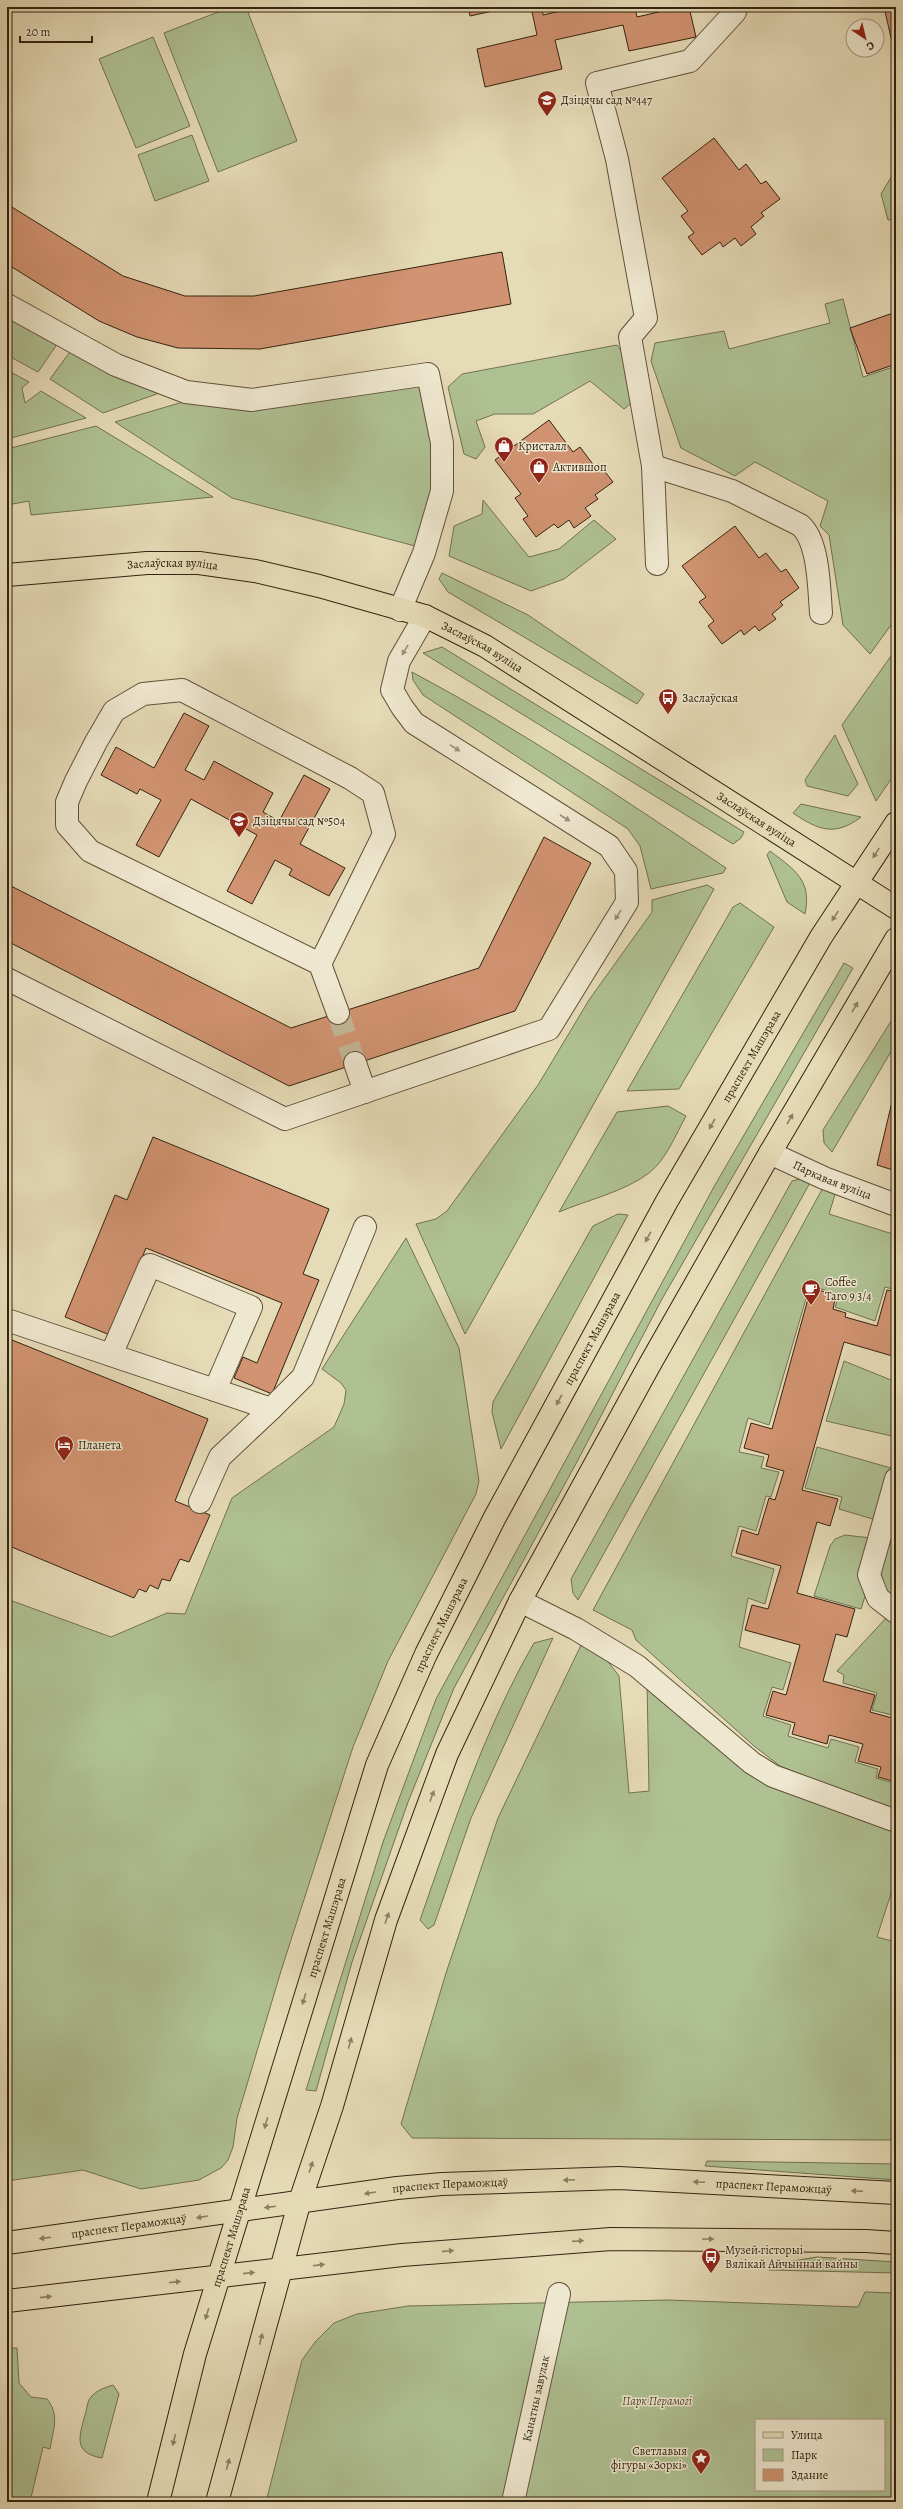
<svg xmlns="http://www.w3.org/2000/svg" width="903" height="2509" viewBox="0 0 903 2509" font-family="Alegreya,serif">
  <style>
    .green { fill: #afc193; stroke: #717252; fill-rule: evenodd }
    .building { fill: #d19371; stroke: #332310 }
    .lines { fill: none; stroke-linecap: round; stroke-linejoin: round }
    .minor-tunnel { stroke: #c2b696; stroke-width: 22; stroke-dasharray: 22 11; stroke-linecap: butt }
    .minor-casing { stroke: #60513a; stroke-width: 24 }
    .major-casing { stroke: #332310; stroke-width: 24 }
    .minor { stroke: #efe8d0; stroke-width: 22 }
    .major { stroke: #e6dbb7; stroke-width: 22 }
    .oneway { fill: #9a8f7a }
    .oneway2 { fill: #8c7f64 }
    .labels { text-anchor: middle; stroke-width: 3; stroke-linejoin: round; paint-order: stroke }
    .poi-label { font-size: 12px; fill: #332310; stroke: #efe8d0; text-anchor: start }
    .street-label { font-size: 12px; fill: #332310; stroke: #efe8d0 }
    .park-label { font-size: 12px; font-style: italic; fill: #524a31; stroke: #efe8d0 }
  </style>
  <rect width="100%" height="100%" fill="#e6dbb7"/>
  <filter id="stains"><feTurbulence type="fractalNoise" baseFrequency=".005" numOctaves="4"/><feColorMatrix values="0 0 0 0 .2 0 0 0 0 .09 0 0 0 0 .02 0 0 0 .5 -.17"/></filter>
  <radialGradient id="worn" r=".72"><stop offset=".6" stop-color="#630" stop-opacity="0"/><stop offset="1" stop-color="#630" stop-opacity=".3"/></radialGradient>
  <!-- green -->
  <g class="green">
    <path d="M231 7H246L297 141 218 172 164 33Z"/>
    <path d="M153 37 190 126 136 148 99 59Z"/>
    <path d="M192 135 209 181 155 201 138 155Z"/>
    <path d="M896 169V219L888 220 881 194Z"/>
    <path d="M843 299 863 377 896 366V618L870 654 843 625 829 535 820 526 828 501 755 462 735 476 681 448 651 361 655 343 724 331 729 349 830 323 825 304Z"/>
    <path d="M7 311 60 340 38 372 7 355Z"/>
    <path d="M617 345 628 360 635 400 624 409 590 381 533 414H495L476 421 485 447 476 459 464 454 448 387 462 374Z"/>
    <path d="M72 349 165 391 103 413 50 379Z"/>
    <path d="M7 370 29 382 22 388 25 403 41 391 86 418 7 439Z"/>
    <path d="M423 380 435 442V488L419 547 232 498 115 422 193 399Z"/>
    <path d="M96 426 213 497 31 515 29 501 7 505V449Z"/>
    <path d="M483 500 529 557 559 549 594 520 616 539 564 579 531 591 449 556 454 526 482 514Z"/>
    <path d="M442 573 528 615 644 694 637 704 448 592 439 579Z"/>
    <path d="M442 647 744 832 741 838 733 844 423 653Z"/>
    <path d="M896 649V772L876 801 842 725Z"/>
    <path d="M412 672C521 730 624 799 726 868L723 873 651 889 640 846 628 829 423 695 413 680Z"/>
    <path d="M835 735 858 784 848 796 807 786 805 780Z"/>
    <path d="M801 804 861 817C835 837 818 830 793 813Z"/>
    <path d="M770 851C795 870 812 880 805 914L787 902 767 855Z"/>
    <path d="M707 885 714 889 465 1334 416 1224 436 1219 447 1211 538 1085 589 1000 652 912V900Z"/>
    <path d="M740 903 774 927 679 1089 627 1091 733 907Z"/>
    <path d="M844 963 853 968 662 1299 579 1458 454 1688 408 1802 352 1962 316 2091 306 2090 383 1842 436 1699 715 1185Z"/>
    <path d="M893 1018 896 1020V1043L832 1152 824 1143 823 1130Z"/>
    <path d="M668 1106 686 1116C676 1134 666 1160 649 1173 624 1192 587 1200 559 1212L617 1112Z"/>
    <path d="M804 1178 811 1181 578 1600 573 1593 571 1579 792 1181Z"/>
    <path d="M826 1182 837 1188 829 1214 896 1235V1290L885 1287 875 1321 835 1307 839 1295 810 1285 769 1425 748 1418 739 1452 764 1457 761 1468 779 1472 771 1497 766 1496 756 1531 739 1526 731 1556 774 1569 765 1604 748 1598 739 1647 791 1663 783 1690 772 1687 763 1716 791 1725 788 1736 828 1748 831 1739 859 1747 855 1762 878 1769 876 1778 896 1784V1812L780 1766 754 1746 636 1640 632 1630 593 1610Z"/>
    <path d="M618 1214 628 1215 501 1449 492 1412 493 1402 593 1226Z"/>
    <path d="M406 1238 459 1348 479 1481 476 1494 388 1661 353 1747 281 1971 237 2118 233 2147 228 2160 221 2168 199 2180 141 2189 83 2170 7 2181V1599L111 1637 167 1613 185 1614 232 1498 334 1427 344 1404 346 1390 341 1383 322 1369Z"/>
    <path d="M844 1361 896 1382V1437L826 1421Z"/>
    <path d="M817 1447 891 1468 876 1520 839 1509 842 1497 805 1488Z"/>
    <path d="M896 1508V1606L873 1575Z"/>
    <path d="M845 1535 871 1538 867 1590 861 1609 814 1596 830 1546 835 1539Z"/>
    <path d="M887 1617 896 1623V1716L872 1710 877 1693 843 1683 844 1675 837 1671Z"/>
    <path d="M553 1638 471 1818 434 1925 428 1929 420 1920C453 1826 484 1730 534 1643Z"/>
    <path d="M582 1643 603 1655 619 1676 629 1793 649 1791 647 1681 755 1773 896 1833V1878L877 1937 896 1942V2140L412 2138 401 2124 446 1973 498 1818Z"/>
    <path d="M707 2161 896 2164V2180L705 2166Z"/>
    <path d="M817 2257 896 2262V2273L769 2270V2265Z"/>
    <path d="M865 2292 896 2293V2502H266L302 2360 316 2341 334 2323 357 2314 408 2306 668 2300 858 2307ZM756 2420H884V2490H756Z"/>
    <path d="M7 2348H17L19 2383 31 2397 47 2399C60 2415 53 2430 50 2449L43 2447 30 2502H7Z"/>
    <path d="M113 2385 119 2394 102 2458C73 2453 79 2437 85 2415 87 2410 87 2401 91 2397 97 2390 104 2388 113 2385Z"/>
  </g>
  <!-- building -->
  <g class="building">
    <path d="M468 7H511L470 16Z"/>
    <path d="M531 7H542L543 15 578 7H635L637 17 680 7H689L696 37 629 51 623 25 555 40 562 69 485 87 477 49 537 35Z"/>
    <path d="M884 7H896V41L892 42Z"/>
    <path d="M714 138 739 170 746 164 761 184 766 181 780 199 761 213 764 216 751 227 756 234 741 246 735 238 723 247 720 242 702 255 688 237 694 233 681 216 688 211 662 178Z"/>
    <path d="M7 204 123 276 185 296H254L502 252 511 304 260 349 178 348 137 337 99 321 7 264Z"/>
    <path d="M896 312V364L867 374 850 328Z"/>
    <path d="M549 420 573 452 580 447 595 467 599 464 613 482 595 495 598 499 585 508 591 516 574 528 569 520 558 528 554 524 536 537 523 519 528 516 515 498 521 494 495 460Z"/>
    <path d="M735 526 759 558 766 553 781 572 786 569 799 588 780 602 783 605 772 614 776 619 759 631 755 626 744 635 741 630 722 644 708 626 714 621 699 602 706 597 682 566Z"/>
    <path d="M184 713 209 726 185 770 204 780 214 761 273 793 263 812 279 821 304 775 330 789 300 844 345 868 329 896 289 875 292 869 275 860 252 904 227 891 257 835 191 799 159 857 136 845 161 800 140 789 137 794 101 775 116 747 154 768Z"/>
    <path d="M544 837 591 863 515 1011 289 1086 7 941V884L291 1028 479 968Z"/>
    <path d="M896 1085V1171L877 1165Z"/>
    <path d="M153 1137 329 1209 303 1274 319 1280 272 1394 234 1378 243 1357 257 1363 282 1303 146 1248 110 1335 65 1317 115 1195 127 1200Z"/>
    <path d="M811 1288 836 1295 833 1309 846 1313 845 1317 877 1326 887 1290 896 1292V1357L844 1342 802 1490 838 1499 830 1526 817 1522 797 1593 855 1609 847 1637 836 1634 823 1681 875 1695 870 1712 896 1719V1782L878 1777 881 1767 858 1761 863 1744 829 1735 827 1744 792 1734 795 1723 766 1715 773 1691 786 1695 800 1645 745 1630 752 1605 768 1609 781 1566 736 1553 742 1530 758 1535 769 1498 775 1500 784 1471 766 1466 769 1455 744 1448 751 1423 772 1429Z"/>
    <path d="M7 1338 208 1419 175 1501 210 1515 189 1562 180 1559 170 1581 162 1579 158 1589 150 1585 146 1592 139 1589 134 1598 7 1545Z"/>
  </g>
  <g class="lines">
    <!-- minor-tunnel -->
    <path class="minor-tunnel" d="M338 1013 355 1063"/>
    <defs>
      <g id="minor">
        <path d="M7 305 116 365 186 392 252 400 428 374 442 443V491L424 553 400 610"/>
        <path d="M653 466 732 491 800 525C819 541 819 588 821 613"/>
        <path d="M657 564 653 466 630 337 646 318 617 159 597 83 690 61 735 12 734 7"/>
        <path d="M320 964 384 834 373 793 350 778 182 690 143 694 114 711 96 742 76 781 67 802V825L90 851 320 964 338 1013"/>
        <path d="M7 979 285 1119 549 1029 627 902 626 871 609 846 414 723 402 707 392 690 399 661 425 616"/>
        <path d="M355 1063 365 1092"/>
        <path id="s1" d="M770 1153 824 1178 896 1205"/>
        <path d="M7 1320 271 1409 303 1377 365 1227"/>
        <path d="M111 1355 150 1265 251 1307 215 1390"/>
        <path d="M896 1479 869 1575 878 1598 896 1612"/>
        <path d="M200 1502 220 1457 271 1409"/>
        <path d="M520 1601 576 1629 637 1666 752 1763 773 1776 896 1821"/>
        <path id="s2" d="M513 2502 559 2294"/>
      </g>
      <g id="major">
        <path id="s3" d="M7 575 147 563H199L255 571 319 586 425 616 485 646 896 908"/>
        <path id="s4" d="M7 2243 397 2188 442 2184 619 2178 896 2193"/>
        <path d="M7 2301 402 2255 611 2239 866 2241 896 2243"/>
        <path id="s5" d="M158 2502 195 2354 377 1765 426 1654 494 1519 667 1201 821 937 896 823"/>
        <path d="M217 2502 299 2204 332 2106 386 1920 447 1754 520 1601 650 1364 770 1153 896 939"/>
      </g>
    </defs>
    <!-- minor casing -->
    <use href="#minor" class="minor-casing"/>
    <!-- major casing -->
    <use href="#major" class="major-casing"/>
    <!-- minor -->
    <use href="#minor" class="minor"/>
    <!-- major -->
    <use href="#major" class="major"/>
  </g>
  <!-- one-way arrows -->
  <defs><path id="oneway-solid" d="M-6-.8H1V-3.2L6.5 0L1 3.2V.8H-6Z"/></defs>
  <g class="oneway">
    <use href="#oneway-solid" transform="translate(405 650) rotate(121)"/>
    <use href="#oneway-solid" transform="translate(455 748) rotate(32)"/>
    <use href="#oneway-solid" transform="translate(565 818) rotate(32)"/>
    <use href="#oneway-solid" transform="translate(618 915) rotate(121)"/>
  </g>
  <g class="oneway2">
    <use href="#oneway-solid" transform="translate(876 853) rotate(123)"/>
    <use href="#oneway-solid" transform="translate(835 916) rotate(123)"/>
    <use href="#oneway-solid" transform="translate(855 1007) rotate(-60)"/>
    <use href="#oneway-solid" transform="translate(790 1119) rotate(-60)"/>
    <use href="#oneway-solid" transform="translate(712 1124) rotate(120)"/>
    <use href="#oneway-solid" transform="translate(648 1237) rotate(119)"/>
    <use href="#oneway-solid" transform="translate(559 1400) rotate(119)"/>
    <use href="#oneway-solid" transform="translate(432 1796) rotate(-70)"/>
    <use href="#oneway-solid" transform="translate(387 1918) rotate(-71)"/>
    <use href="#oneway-solid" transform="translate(304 1999) rotate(107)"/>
    <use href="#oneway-solid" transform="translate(350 2043) rotate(-74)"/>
    <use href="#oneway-solid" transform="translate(266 2123) rotate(106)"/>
    <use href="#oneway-solid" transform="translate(311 2167) rotate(-72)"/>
    <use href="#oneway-solid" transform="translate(569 2180) rotate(178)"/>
    <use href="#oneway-solid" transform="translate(699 2182) rotate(-177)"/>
    <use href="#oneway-solid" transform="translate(857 2191) rotate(-177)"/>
    <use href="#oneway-solid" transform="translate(370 2193) rotate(171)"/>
    <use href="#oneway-solid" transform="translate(270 2207) rotate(173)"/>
    <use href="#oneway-solid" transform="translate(202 2217) rotate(171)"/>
    <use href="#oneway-solid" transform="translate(45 2238) rotate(173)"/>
    <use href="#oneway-solid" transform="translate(708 2239)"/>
    <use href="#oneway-solid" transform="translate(578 2241) rotate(-4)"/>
    <use href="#oneway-solid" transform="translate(448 2251) rotate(-4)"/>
    <use href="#oneway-solid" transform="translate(319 2265) rotate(-7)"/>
    <use href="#oneway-solid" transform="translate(249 2273) rotate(-6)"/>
    <use href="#oneway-solid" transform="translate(175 2282) rotate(-7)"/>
    <use href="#oneway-solid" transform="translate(46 2297) rotate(-6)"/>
    <use href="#oneway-solid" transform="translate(207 2314) rotate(107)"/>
    <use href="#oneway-solid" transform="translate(261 2339) rotate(-75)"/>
    <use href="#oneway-solid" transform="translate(174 2440) rotate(104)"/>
    <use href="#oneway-solid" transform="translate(228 2464) rotate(-75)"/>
  </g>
  <!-- icons -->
  <defs>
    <symbol id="school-pin" viewBox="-11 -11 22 30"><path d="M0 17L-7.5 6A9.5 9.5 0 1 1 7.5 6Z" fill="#8f2418" stroke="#efe8d0"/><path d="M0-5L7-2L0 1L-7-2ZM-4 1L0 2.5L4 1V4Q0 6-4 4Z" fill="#fff"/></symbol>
    <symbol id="shop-pin" viewBox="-11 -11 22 30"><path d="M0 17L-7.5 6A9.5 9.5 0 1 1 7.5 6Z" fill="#8f2418" stroke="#efe8d0"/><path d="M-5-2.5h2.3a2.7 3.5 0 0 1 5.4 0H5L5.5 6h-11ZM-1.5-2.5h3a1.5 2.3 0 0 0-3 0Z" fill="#fff"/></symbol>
    <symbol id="bus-pin" viewBox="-11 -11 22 30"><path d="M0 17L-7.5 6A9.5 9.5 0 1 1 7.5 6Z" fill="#8f2418" stroke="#efe8d0"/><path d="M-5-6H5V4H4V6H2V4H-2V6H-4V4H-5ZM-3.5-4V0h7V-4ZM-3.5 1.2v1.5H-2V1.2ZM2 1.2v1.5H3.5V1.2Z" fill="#fff"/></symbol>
    <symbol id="cafe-pin" viewBox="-11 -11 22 30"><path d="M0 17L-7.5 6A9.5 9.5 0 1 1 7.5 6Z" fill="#8f2418" stroke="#efe8d0"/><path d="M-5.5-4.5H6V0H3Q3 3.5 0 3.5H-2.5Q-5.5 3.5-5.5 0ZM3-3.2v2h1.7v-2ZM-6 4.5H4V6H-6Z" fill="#fff"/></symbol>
    <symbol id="hotel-pin" viewBox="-11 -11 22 30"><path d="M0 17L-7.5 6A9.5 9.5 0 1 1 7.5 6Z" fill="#8f2418" stroke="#efe8d0"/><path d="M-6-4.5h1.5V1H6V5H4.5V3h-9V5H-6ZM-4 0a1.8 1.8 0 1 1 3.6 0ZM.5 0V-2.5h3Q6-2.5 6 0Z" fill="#fff"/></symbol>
    <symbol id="sight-pin" viewBox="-11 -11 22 30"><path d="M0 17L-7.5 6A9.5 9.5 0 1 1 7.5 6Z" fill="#8f2418" stroke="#efe8d0"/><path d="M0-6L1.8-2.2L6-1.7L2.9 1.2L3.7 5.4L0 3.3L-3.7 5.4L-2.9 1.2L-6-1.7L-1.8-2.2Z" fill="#fff"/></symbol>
  </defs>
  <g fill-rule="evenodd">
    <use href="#school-pin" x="536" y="89" width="22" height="30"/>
    <use href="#shop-pin" x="493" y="435" width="22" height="30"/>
    <use href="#shop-pin" x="528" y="456" width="22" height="30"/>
    <use href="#bus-pin" x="657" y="687" width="22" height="30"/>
    <use href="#school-pin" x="228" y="810" width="22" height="30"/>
    <use href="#cafe-pin" x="800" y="1278" width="22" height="30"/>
    <use href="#hotel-pin" x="53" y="1434" width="22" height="30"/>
    <use href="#bus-pin" x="700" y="2246" width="22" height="30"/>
    <use href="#sight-pin" x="690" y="2447" width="22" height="30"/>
  </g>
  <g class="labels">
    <!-- poi labels -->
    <g class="poi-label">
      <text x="561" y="104">Дзіцячы сад №447</text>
      <text x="518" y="450">Кристалл</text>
      <text x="553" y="471">Актившоп</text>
      <text x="682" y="702">Заслаўская</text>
      <text x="253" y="825">Дзіцячы сад №504</text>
      <text x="825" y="1286">Coffee<tspan x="825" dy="14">Taro 9 3/4</tspan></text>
      <text x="78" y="1449">Планета</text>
      <text x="725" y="2254">Музей гісторыі<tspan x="725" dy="14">Вялікай Айчыннай вайны</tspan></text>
      <text x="687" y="2455" text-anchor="end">Светлавыя<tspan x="687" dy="14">фігуры «Зоркі»</tspan></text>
    </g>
    <!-- street labels -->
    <g class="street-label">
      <text dy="4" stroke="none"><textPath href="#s3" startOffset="166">Заслаўская вуліца</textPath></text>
      <text dy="4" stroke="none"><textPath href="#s3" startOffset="490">Заслаўская вуліца</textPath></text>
      <text dy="4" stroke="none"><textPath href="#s3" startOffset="814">Заслаўская вуліца</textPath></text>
      <text dy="4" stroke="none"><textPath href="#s5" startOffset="1571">праспект Машэрава</textPath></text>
      <text dy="4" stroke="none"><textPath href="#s1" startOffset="68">Паркавая вуліца</textPath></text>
      <text dy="4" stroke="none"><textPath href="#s5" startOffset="1247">праспект Машэрава</textPath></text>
      <text dy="4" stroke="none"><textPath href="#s5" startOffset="923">праспект Машэрава</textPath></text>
      <text dy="4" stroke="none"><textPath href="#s5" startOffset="599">праспект Машэрава</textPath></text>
      <text dy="4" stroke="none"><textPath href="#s4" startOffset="447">праспект Пераможцаў</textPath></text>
      <text dy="4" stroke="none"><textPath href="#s4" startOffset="771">праспект Пераможцаў</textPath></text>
      <text dy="4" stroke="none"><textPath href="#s4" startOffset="123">праспект Пераможцаў</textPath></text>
      <text dy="4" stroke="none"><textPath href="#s5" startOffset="275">праспект Машэрава</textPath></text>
      <text dy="4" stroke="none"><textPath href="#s2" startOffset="106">Канатны завулак</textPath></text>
    </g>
    <!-- park labels -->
    <g class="park-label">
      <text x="657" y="2405">Парк Перамогі</text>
    </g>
  </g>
  <!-- margin -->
  <rect width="903" height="2509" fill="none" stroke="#e6dbb7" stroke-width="24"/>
  <rect x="8" y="8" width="887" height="2493" fill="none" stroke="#332310" stroke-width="2"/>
  <rect x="12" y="12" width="879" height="2485" fill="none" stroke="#332310"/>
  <!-- legend -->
  <rect x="755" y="2419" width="130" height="72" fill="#efe8d0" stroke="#a49983"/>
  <rect x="763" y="2432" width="20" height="6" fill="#e6dbb7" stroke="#a49983"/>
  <text x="791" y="2439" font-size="12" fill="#332310">Улица</text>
  <rect x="763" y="2449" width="20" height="12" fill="#afc193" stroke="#a49983"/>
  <text x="791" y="2459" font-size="12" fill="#332310">Парк</text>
  <rect x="763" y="2469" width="20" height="12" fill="#d19371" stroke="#a49983"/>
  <text x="791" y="2479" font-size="12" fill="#332310">Здание</text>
  <!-- north arrow -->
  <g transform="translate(865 38) rotate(145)"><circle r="19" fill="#efe8d0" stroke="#a49983"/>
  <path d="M0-3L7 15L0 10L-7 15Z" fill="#8f2418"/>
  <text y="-6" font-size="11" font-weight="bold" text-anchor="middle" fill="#332310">С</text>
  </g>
  <!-- scale -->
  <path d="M20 36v6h72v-6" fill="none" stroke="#332310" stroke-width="2"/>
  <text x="26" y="36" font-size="12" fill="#332310" stroke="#efe8d0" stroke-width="3" paint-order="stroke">20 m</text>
  <rect width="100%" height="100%" filter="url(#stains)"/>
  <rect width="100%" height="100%" fill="url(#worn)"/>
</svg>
